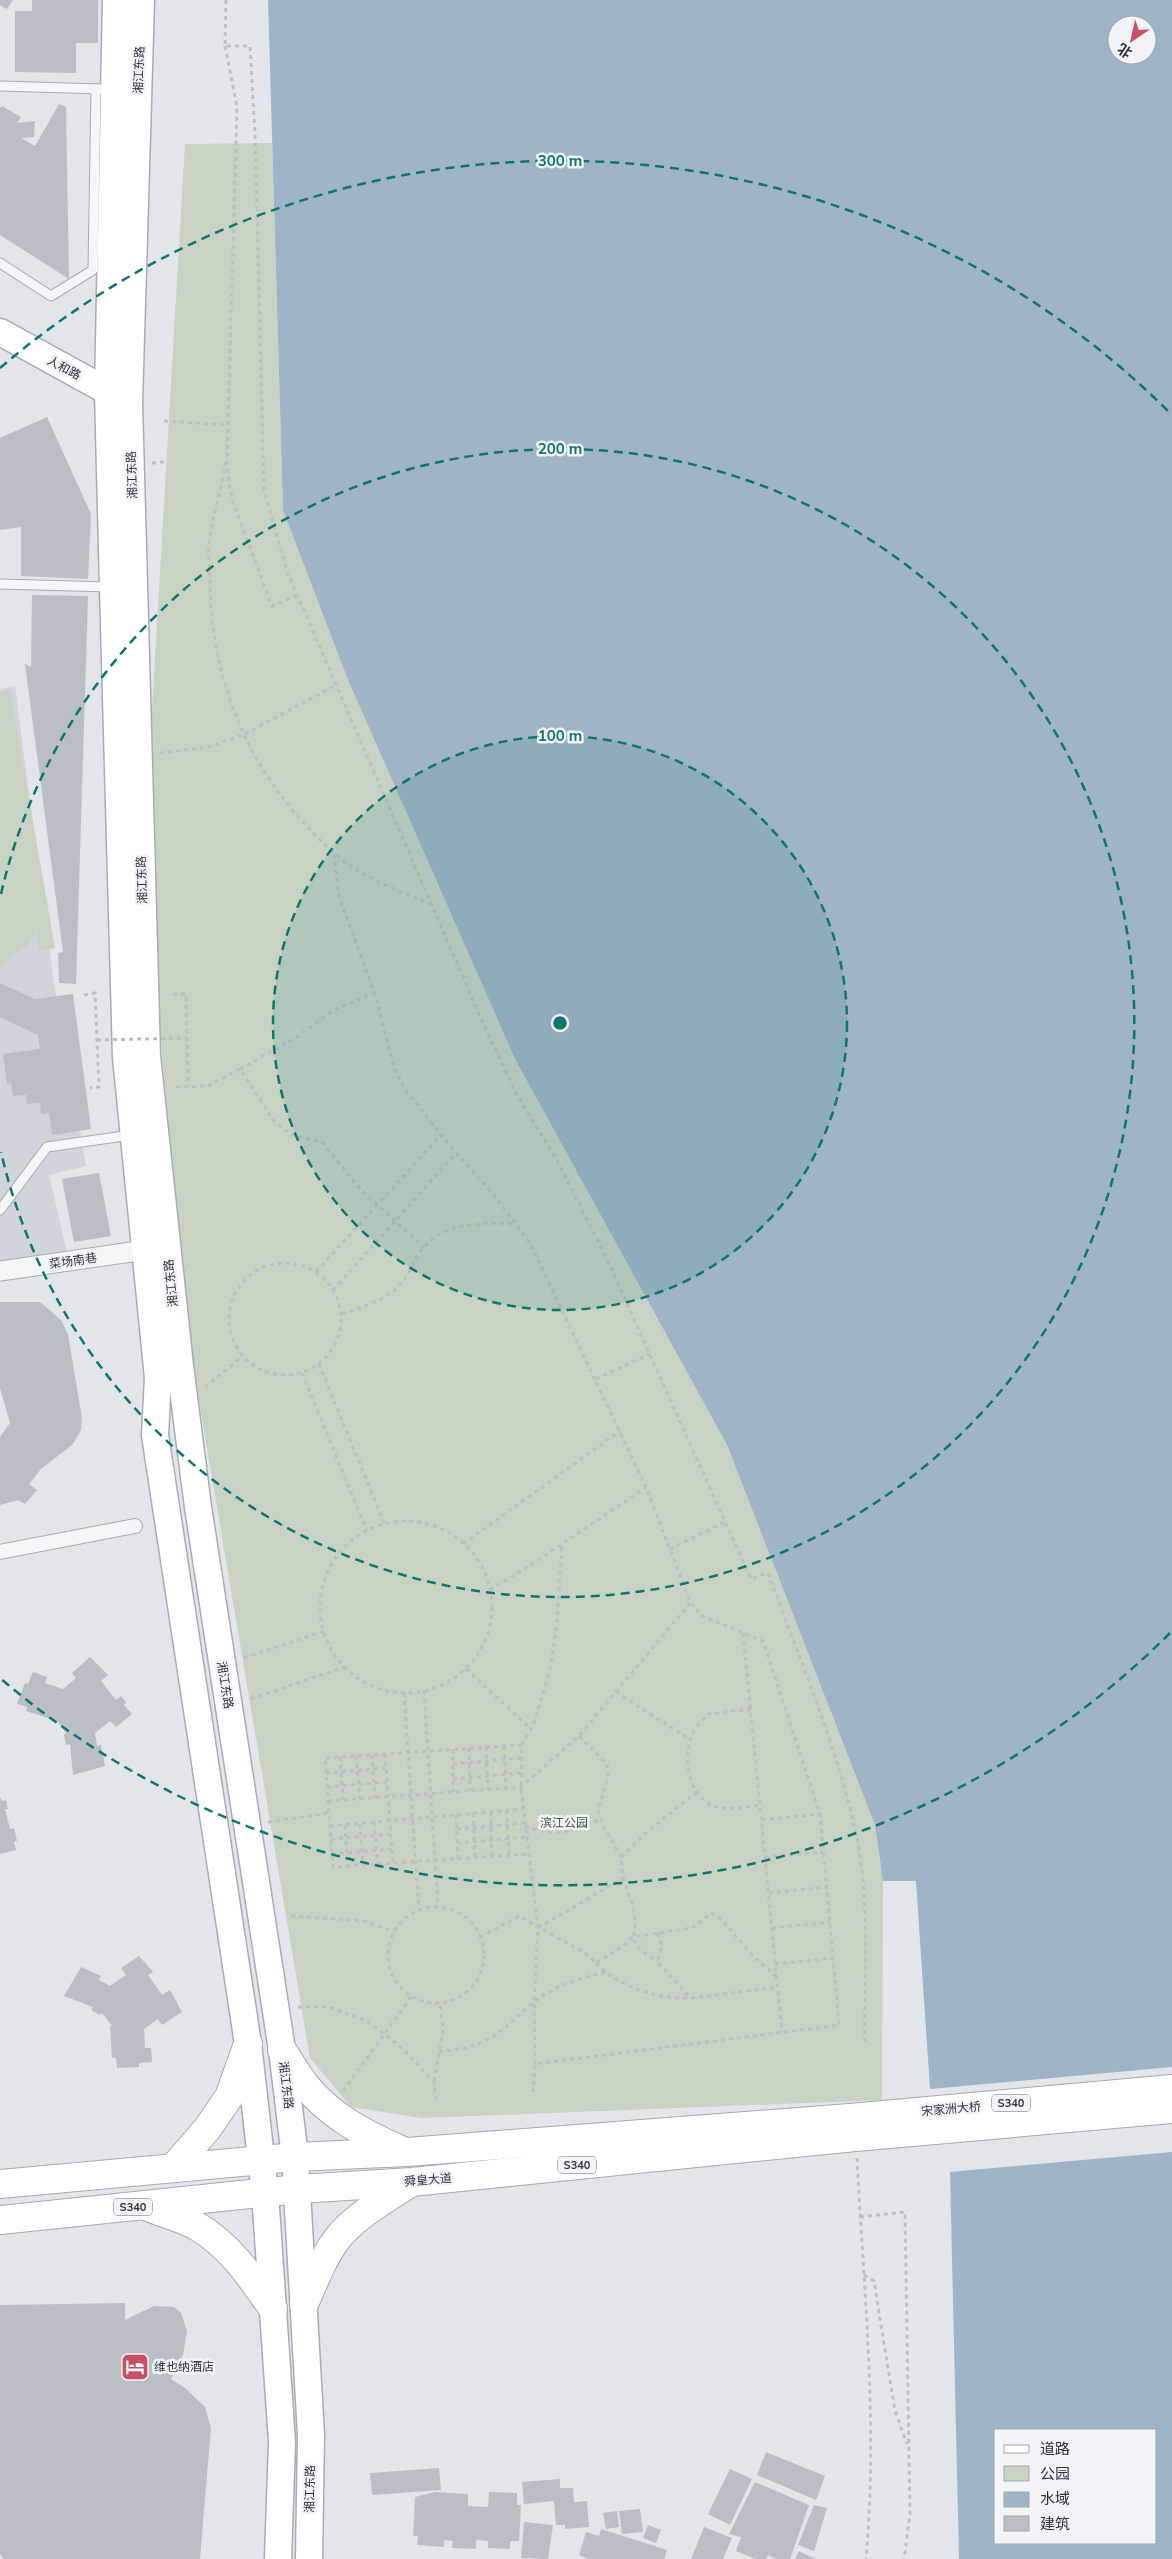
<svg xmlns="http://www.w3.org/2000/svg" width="1172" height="2559" viewBox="0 0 1172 2559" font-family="Mulish,'Noto Sans SC',sans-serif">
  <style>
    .built { fill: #d0d5dc }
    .green { fill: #c8d3c4 }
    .water { fill: #a0b4c7; fill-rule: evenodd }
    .building { fill: #babfc6 }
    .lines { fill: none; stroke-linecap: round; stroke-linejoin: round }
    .service-casing { stroke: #a7acb4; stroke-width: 11 }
    .pedestrian-casing { stroke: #a7acb4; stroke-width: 16 }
    .minor-casing { stroke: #a7acb4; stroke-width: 21 }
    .secondary-casing { stroke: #a7acb4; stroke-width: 29 }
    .primary-casing { stroke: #a2aab5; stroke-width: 30 }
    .path { stroke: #bcc0c5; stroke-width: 3; stroke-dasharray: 4 4; stroke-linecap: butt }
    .service { stroke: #f5f6f8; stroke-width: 9 }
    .pedestrian { stroke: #f5f6f8; stroke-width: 14 }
    .minor { stroke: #f5f6f8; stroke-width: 19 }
    .secondary { stroke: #fff; stroke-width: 26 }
    .primary { stroke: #fff; stroke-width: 28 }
    .path-bridge { stroke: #bcc0c5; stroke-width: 3; stroke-dasharray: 4 4; stroke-linecap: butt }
    .ring { fill: none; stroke: #0f766e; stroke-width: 2.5; stroke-dasharray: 9 6 }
    .labels { text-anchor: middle; stroke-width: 5; stroke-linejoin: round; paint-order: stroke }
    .shield { fill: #f2f4f7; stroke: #676e78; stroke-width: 1 }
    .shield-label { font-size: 11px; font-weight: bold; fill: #2b3441 }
    .street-label { font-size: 12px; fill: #2b3441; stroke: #f2f4f7 }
    .park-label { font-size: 12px; fill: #415c39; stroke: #f2f4f7 }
    .poi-label { font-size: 12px; fill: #2b3441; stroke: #f2f4f7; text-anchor: start }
    .centre { fill: #0f766e; stroke: #f2f4f7; stroke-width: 2.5 }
    .ring-label { font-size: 15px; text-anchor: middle; font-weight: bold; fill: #0f766e; stroke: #f2f4f7; stroke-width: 5; stroke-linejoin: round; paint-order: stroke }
  </style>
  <rect width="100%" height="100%" fill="#e2e5ea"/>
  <!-- built -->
  <path class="built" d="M15 686 53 977 86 1166 49 1175 67 1253 0 1261V689Z"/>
  <!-- green -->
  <g class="green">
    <path d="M272 143 283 510 348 680 515 1059 727 1445 875 1825 883 1881 882 2100 422 2118 351 2107 310 2058 196 1383 169 1161 159 1006 151 727 185 144Z"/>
    <path d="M10 690 55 948 39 951 36 931 28 945 0 966V692Z"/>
  </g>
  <!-- water -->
  <g class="water">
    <path d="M268 0H1172V2067L930 2089 916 1881H883L875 1825 727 1445 515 1059 348 680 283 510ZM1117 25H1147V55H1117Z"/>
    <path d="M1172 2152V2559H959L950 2172ZM996 2430H1156V2543H996Z"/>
  </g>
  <!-- building -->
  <g class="building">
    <path d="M0 0H13L7 9 0 5Z"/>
    <path d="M32 0H98V43H76V73L15 72V11H32Z"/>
    <path d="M59 104 66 107 69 279 0 235V108L2 106 21 117 17 123 35 121 34 137 21 138 35 146Z"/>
    <path d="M47 417 91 514 88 579 21 576V527L0 530V438Z"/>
    <path d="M32 595 88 596 76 984 59 983 58 953 63 952 25 664 31 667Z"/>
    <path d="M0 983 35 999 73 994 91 1129 52 1135 49 1113 41 1114 40 1103 27 1104 26 1095 13 1096 11 1083 7 1084 3 1054 40 1049 38 1035 0 1017Z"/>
    <path d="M99 1173 111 1236 74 1242 62 1179Z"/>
    <path d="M0 1302H40L61 1320 68 1334 82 1418 81 1430 73 1444 41 1469 29 1484 37 1490 25 1504 18 1500 0 1505V1437L10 1423 0 1388Z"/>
    <path d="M90 1657 108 1675 101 1681 116 1700 121 1696 126 1702 124 1705 132 1714 116 1727 110 1721 95 1733 97 1746 101 1745 105 1766 73 1775 70 1744 66 1745 64 1735 66 1733 57 1721 26 1711 27 1707 17 1704 25 1683 28 1684 33 1672 47 1677 45 1683 63 1689 76 1678 72 1673Z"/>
    <path d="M0 1797 2 1801 6 1800 8 1809H5L10 1829 14 1828 17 1841 14 1842 16 1850 0 1854Z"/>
    <path d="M139 1956 153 1972 148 1975 162 1995 170 1990 182 2012 162 2025 158 2019 144 2029 145 2048H151L152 2062 139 2063V2067L117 2068 116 2058H112L110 2027 112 2026 102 2013 100 2015 91 2010 93 2007 64 1996 81 1967 101 1976 99 1980 110 1986 126 1975 121 1968Z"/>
    <path d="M125 2303V2320L154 2306 174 2307 181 2313 187 2331 183 2355 171 2379 185 2388 205 2407 211 2428 200 2559H4L0 2554V2305Z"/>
    <path d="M766 2452 825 2476 816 2500 757 2475Z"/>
    <path d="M439 2468 441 2490 372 2495 370 2473Z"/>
    <path d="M730 2469 752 2479 730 2525 708 2514Z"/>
    <path d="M560 2479V2488H573L574 2502 587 2501 589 2527 565 2529V2525H556L554 2501 524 2504 522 2482Z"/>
    <path d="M755 2482 809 2505 790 2559H777L768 2555 766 2559H756L736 2551 741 2537 729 2534Z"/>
    <path d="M435 2492 468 2494V2506L488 2507 489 2492 517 2493V2505H521L519 2541H510V2549L488 2548V2541L476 2540V2549L452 2548 453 2541 444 2540V2547L417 2545 418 2536H413L415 2497Z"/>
    <path d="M814 2505 827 2508 814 2551 798 2545Z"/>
    <path d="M640 2509 643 2532 622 2534 619 2511Z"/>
    <path d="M617 2511 619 2527 606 2529 603 2513Z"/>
    <path d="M524 2522 553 2525 548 2559 521 2558Z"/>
    <path d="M648 2525 661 2530 656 2543 643 2538Z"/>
    <path d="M704 2527 732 2538 723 2559H691Z"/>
    <path d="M601 2529 667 2550 664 2559H589L579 2555 586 2532 599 2536Z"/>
    <path d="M799 2551 816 2559H795Z"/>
  </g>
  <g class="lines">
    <defs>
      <g id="service">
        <path d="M0 86 102 89"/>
        <path d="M0 263 51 296 93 270 96 89"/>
        <path d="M0 584 110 587"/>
        <path d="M0 1210 47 1147 131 1135"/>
      </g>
      <path id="pedestrian" d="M0 1552 135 1526"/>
      <path id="minor" d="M0 1271 145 1250"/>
      <g id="secondary">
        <path d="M116 0 108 391 113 588 126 1057 158 1378 155 1435 248 2044 265 2193 282 2442 278 2559"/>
        <path d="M141 0 129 403 147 1056 180 1366 198 1507 282 2050 295 2157 311 2435 309 2559"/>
        <path d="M0 332 120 398"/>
      </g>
      <g id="primary">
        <path d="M282 2050C290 2062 297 2075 306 2086 330 2116 366 2135 401 2150"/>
        <path d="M173 2168 207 2129 229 2097 248 2044"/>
        <path d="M0 2184 295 2157 407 2152 850 2118 1172 2089"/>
        <path d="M148 2207C163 2213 181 2218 195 2225 230 2245 251 2277 273 2309"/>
        <path d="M0 2220 298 2189 412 2182 855 2137 1172 2109"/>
        <path d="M304 2304C315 2280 324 2253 342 2233 362 2212 387 2198 410 2183"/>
      </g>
    </defs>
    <!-- service casing -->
    <use href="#service" class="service-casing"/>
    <!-- pedestrian casing -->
    <use href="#pedestrian" class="pedestrian-casing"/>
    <!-- minor casing -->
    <use href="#minor" class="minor-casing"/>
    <!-- secondary casing -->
    <use href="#secondary" class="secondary-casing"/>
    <!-- primary casing -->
    <use href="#primary" class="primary-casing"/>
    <!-- path -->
    <g class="path">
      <path d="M226 0 225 46H250L255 133 264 490 288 574 487 1032 517 1095 558 1162 606 1257 751 1579 768 1573C799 1658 839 1750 857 1839 870 1903 864 1977 865 2043"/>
      <path d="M225 46 237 107 227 457 229 484 233 502 272 606 298 595"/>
      <path d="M164 421 228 425"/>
      <path d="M226 462C221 489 212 517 209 544 208 557 210 570 210 582 211 688 254 782 334 853 361 877 397 890 430 904"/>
      <path d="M152 463 164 462"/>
      <path d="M160 753 208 747 243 735 336 685"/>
      <path d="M334 854 339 896 376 998 394 1067 405 1089 450 1146 494 1195 530 1243 646 1487 689 1599 700 1615 763 1641 820 1814 839 2025 535 2064 533 2092"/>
      <path d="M173 994H186L188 1086"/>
      <path d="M84 995 95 993 99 1087 90 1088"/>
      <path d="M240 1069 297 1037 332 1011 374 993"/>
      <path d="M176 1087 208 1086 240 1069 274 1121 292 1135 322 1142 361 1190 424 1247"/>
      <circle cx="285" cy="1319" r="56"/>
      <path d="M316 1272 441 1135"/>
      <path d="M333 1290 456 1153"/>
      <path d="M342 1314C362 1308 381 1301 397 1288 407 1280 413 1263 420 1252 442 1221 482 1223 515 1224"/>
      <path d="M319 1364 385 1525"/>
      <path d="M302 1373 367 1531"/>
      <path d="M596 1379 650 1354"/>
      <path d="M205 1387 243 1356"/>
      <circle cx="406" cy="1607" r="86"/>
      <path d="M463 1544 620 1431"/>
      <path d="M670 1549 725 1522"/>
      <path d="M490 1590 543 1557 646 1487"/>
      <path d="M743 1633 782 2032"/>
      <path d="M244 1658 324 1631"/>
      <path d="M466 1669 531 1729"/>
      <path d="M424 1691 438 1907"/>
      <path d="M616 1692 691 1740"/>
      <path d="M404 1693 419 1911"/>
      <path d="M251 1699 345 1667"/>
      <path d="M751 1709 708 1714C704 1719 698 1723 695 1729 682 1751 685 1791 711 1805 725 1812 745 1807 760 1805"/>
      <path d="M579 1736 607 1764 608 1778 598 1810 604 1827 621 1857"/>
      <path d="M522 1745 325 1758 333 1867 529 1854"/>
      <path d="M504 1746 506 1789"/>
      <path d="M486 1747 488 1790"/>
      <path d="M469 1748 470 1791"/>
      <path d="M453 1749V1792"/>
      <path d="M385 1754 393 1864"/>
      <path d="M372 1755 375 1798"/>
      <path d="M356 1756 360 1799"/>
      <path d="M340 1757 343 1800"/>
      <path d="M453 1764 522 1758"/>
      <path d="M326 1773 386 1768"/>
      <path d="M453 1779 521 1773"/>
      <path d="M327 1787 387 1782"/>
      <path d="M328 1801 521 1787 579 1736 691 1602"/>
      <path d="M507 1810 509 1855"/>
      <path d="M491 1812 492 1856"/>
      <path d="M473 1813 475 1858"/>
      <path d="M456 1815 458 1859"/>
      <path d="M762 1820 820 1814"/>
      <path d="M268 1822 329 1813"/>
      <path d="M374 1822 378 1865"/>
      <path d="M360 1824 363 1865"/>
      <path d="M345 1825 348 1867"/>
      <path d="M330 1826 523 1809"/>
      <path d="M525 1826C560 1839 568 1831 601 1819"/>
      <path d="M457 1829 525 1823"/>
      <path d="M331 1839 391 1834"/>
      <path d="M457 1843 527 1837"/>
      <path d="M332 1854 392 1849"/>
      <path d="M765 1857 823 1852"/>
      <path d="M623 1878C629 1896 640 1918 633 1937L637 1947 657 1962"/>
      <path d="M769 1893 827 1887"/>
      <circle cx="436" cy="1955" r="48"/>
      <path d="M291 1916 365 1921 394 1932"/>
      <path d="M538 1928 623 1878 621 1857 647 1832 697 1792"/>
      <path d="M772 1928 830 1922"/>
      <path d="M658 1933 662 1946 657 1962 691 1998 778 1987"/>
      <path d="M480 1937 519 1916 585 1953 596 1963 622 1947 633 1937 692 1928 711 1913 722 1920 754 1957 776 1976"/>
      <path d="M596 1963C621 1988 656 1999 690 1998"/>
      <path d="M775 1964 833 1958"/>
      <path d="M298 2007H329L367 2021 401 2047 434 2082 436 2102"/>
      <path d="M439 2052C450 2050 463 2049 473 2046 501 2037 514 2017 535 2001 556 1985 581 1978 606 1972"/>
      <path d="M535 2064 534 2001 538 1928 521 1787 522 1745 534 1723 550 1670 557 1623 562 1544"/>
      <path d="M434 2081 443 2031 440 2003"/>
      <path d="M343 2091 412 1996"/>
      <path d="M857 2158C864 2291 878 2426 866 2559"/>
      <path d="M860 2217 905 2212 910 2514 904 2559"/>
      <path d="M864 2275 874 2281 895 2411 907 2444"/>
    </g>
    <!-- service -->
    <use href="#service" class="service"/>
    <!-- pedestrian -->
    <use href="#pedestrian" class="pedestrian"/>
    <!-- minor -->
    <use href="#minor" class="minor"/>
    <!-- secondary -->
    <use href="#secondary" class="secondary"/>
    <!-- primary -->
    <use href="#primary" class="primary"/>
    <!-- path-bridge -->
    <path class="path-bridge" d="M97 1040 187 1038"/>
  </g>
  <!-- distance rings -->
  <circle cx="560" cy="1023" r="287" fill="#0f766e" fill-opacity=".12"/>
  <g class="ring">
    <circle cx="560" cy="1023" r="287"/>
    <path d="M1 894A574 574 0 1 1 1 1152"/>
    <path d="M1170 1633A862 862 0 0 1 0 1678M0 368A862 862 0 0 1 1170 413"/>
  </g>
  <!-- icons -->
  <defs>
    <symbol id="hotel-square" viewBox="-11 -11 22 22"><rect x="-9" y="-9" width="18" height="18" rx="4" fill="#c74f66" stroke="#f2f4f7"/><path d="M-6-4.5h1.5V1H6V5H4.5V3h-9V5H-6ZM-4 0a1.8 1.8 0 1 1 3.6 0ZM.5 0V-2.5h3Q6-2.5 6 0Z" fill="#fff"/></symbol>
  </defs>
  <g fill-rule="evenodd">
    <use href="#hotel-square" x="119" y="2351" width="32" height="32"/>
  </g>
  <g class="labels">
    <!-- shield labels -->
    <g class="shield">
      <rect x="992" y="2094.5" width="38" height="17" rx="4"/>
      <rect x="558" y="2156.5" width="38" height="17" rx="4"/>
      <rect x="114" y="2198.5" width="38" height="17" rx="4"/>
    </g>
    <g class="shield-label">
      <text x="1011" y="2107">S340</text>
      <text x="577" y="2169">S340</text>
      <text x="133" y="2211">S340</text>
    </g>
    <!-- street labels -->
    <g class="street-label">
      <text transform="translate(139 70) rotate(-88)" y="4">湘江东路</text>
      <text transform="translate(64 368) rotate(28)" y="4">人和路</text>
      <text transform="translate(132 475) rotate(-92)" y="4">湘江东路</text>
      <text transform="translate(142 880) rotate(-92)" y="4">湘江东路</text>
      <text transform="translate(73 1261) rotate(-8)" y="4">菜场南巷</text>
      <text transform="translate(171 1283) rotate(-96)" y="4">湘江东路</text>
      <text transform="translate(225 1685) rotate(81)" y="4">湘江东路</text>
      <text transform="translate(286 2085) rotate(83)" y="4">湘江东路</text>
      <text transform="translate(951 2109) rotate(-5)" y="4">宋家洲大桥</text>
      <text transform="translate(428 2180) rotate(-5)" y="4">舜皇大道</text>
      <text transform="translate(310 2489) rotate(-89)" y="4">湘江东路</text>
    </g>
    <!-- park labels -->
    <g class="park-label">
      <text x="564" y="1827">滨江公园</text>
    </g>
    <!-- poi labels -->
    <g class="poi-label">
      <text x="154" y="2371">维也纳酒店</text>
    </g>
  </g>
  <circle cx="560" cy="1023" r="8" class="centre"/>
  <g class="ring-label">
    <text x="560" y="166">300 m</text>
    <text x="560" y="454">200 m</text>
    <text x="560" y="741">100 m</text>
  </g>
  <!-- legend -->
  <rect x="994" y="2429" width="162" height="115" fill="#f2f4f7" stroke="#a2a7ae"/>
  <rect x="1004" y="2445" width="25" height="8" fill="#ffffff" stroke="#a2a7ae"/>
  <text x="1040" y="2454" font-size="15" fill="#2b3441">道路</text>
  <rect x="1004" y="2466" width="25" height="15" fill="#c8d3c4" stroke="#a2a7ae"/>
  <text x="1040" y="2479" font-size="15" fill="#2b3441">公园</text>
  <rect x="1004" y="2492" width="25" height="15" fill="#a0b4c7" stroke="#a2a7ae"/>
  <text x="1040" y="2504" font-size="15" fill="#2b3441">水域</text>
  <rect x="1004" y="2516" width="25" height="15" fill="#babfc6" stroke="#a2a7ae"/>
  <text x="1040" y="2529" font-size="15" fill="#2b3441">建筑</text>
  <!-- north arrow -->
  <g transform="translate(1132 40) rotate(214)"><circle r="24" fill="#f2f4f7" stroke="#a2a7ae"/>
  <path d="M0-4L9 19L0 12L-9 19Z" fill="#c74f66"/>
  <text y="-8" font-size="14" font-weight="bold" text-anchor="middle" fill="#2b3441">北</text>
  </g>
</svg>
